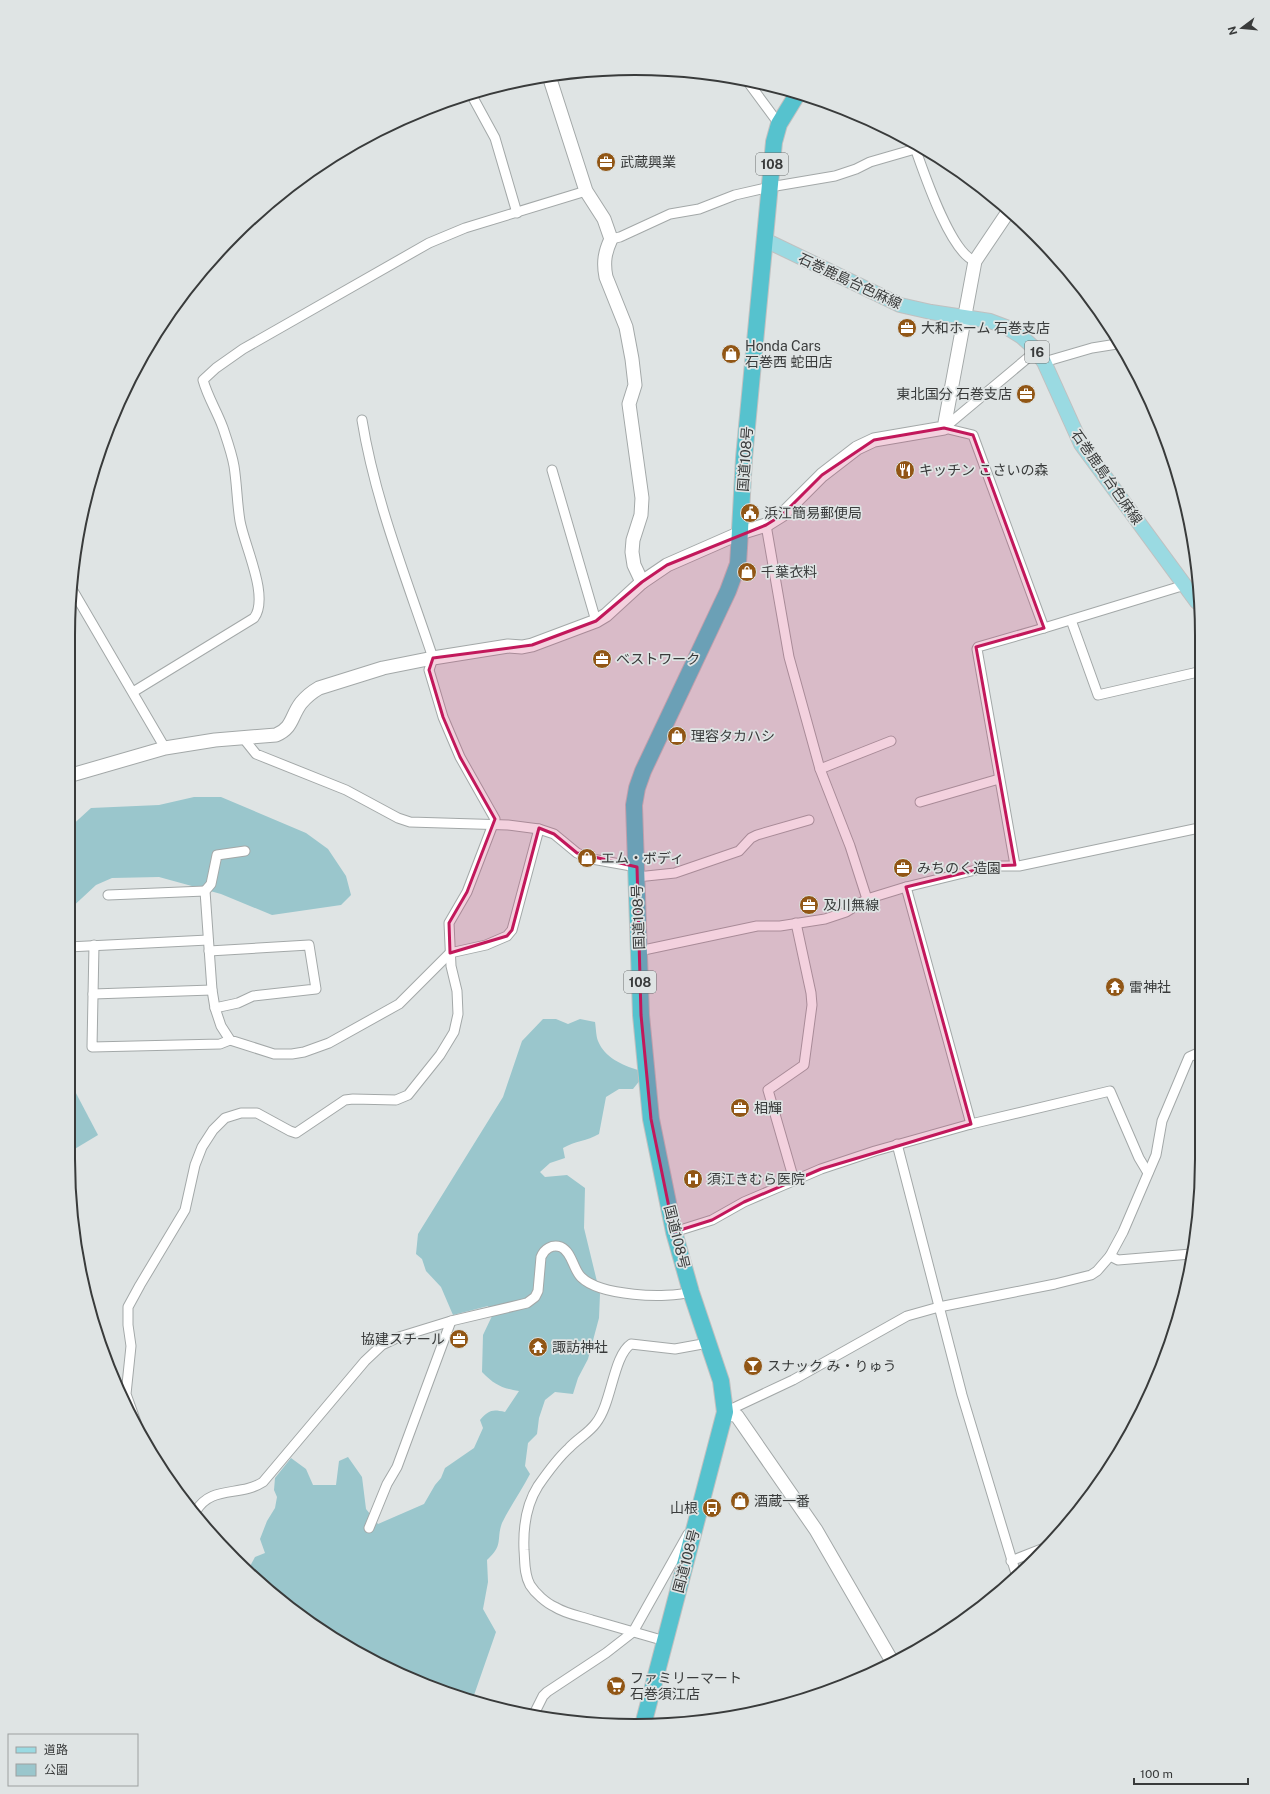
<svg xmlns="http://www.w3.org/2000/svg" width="1270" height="1794" viewBox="0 0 1270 1794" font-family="'Public Sans','Noto Sans JP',sans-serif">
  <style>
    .green { fill: #9ac6cc }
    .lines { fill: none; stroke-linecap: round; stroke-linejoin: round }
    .street-casing { stroke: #a3a8a8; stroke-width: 11 }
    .secondary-casing { stroke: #a3a8a8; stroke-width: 15 }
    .primary-casing { stroke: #c0c0c0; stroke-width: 16 }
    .highway-casing { stroke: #c0c0c0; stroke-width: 18 }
    .street { stroke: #fff; stroke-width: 9 }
    .secondary { stroke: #fff; stroke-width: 13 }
    .primary { stroke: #9adae2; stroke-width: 14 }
    .highway { stroke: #56c2ce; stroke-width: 16 }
    .marked { fill: #c2185b; fill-opacity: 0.2; stroke: #c2185b; stroke-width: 3; stroke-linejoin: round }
    .labels { text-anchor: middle; stroke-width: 3.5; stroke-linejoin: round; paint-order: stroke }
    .shield { fill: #dfe4e4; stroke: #6b6e6e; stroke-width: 1 }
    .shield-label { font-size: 13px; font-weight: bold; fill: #393b3b }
    .poi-label { font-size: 14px; fill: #393b3b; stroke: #dfe4e4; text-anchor: start }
    .street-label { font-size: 14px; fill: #393b3b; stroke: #dfe4e4 }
    .rim { fill: none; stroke: #393b3b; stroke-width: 2 }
  </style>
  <rect width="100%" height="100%" fill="#dfe4e4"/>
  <!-- green -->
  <g class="green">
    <path d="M194 797H221L306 833 328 849 346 876 351 895 341 905 272 915 221 894 159 877 112 878 96 885 68 911V829L91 808 159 805Z"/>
    <path d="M543 1019H556L568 1024 580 1019 595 1022C596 1028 596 1036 598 1041 605 1058 622 1065 638 1070L641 1079 633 1089H619L606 1097 599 1134C587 1141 575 1141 563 1148L565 1158 550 1163 540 1172 545 1177 567 1175 585 1188 584 1228 600 1294 599 1318 588 1359 578 1378 573 1394 555 1392 545 1400 539 1418 537 1434 528 1443 525 1466 530 1474C521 1491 510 1507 502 1523 496 1539 504 1545 487 1560L488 1582 483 1609 496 1632 473 1698 418 1683 351 1650 261 1585 248 1570 255 1557 265 1553 260 1539 267 1521 275 1508 277 1497 274 1490 275 1478 291 1458 306 1469 313 1485H336L339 1461 348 1457 362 1477 366 1509 378 1524 424 1504 435 1485 441 1478 445 1468 474 1448 483 1428 480 1420C489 1410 492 1409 505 1412L519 1391C501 1388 495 1385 482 1372L483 1335 492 1316 488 1306 453 1315 441 1287 426 1271 422 1259 416 1254 418 1234 503 1097 522 1041Z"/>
    <path d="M68 1078 98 1135 68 1153Z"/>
  </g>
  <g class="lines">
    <defs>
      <g id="street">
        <path d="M748 82 779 124"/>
        <path d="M471 94 495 138 517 213"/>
        <path d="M914 145C923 170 950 253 975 261"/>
        <path d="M611 239 620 237 670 214 699 209 735 195 770 187 835 176 856 169 870 162 915 149"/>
        <path d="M1044 362 1092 348 1117 344"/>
        <path d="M944 428 973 435 1044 628"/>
        <path d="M944 428 1036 351"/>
        <path d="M552 470 596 621"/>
        <path d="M766 525 789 657 820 769 850 846 867 899"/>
        <path d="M72 589 165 748"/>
        <path d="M1071 620 1098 695 1198 672"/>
        <path d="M133 692 254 618C270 597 244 545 240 521 237 503 237 485 234 466 232 454 227 440 223 428 217 411 208 398 203 380L216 368 243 349 429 243 465 228 586 191"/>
        <path d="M244 739 256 754 346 790 398 818 410 822 508 825 539 829 554 834 577 853 592 859 637 867"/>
        <path d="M820 769 891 741"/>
        <path d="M920 802 999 779"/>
        <path d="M245 851 217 855 211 884 205 891 212 990 215 1008 221 1026 230 1040 274 1054H292L304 1052 329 1043 399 1004 450 953 486 945 507 936 512 930 539 829"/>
        <path d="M1015 865 977 649 978 647 1044 628 1185 585"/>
        <path d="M637 877 675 873 739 851 751 838 757 835 809 820"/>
        <path d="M906 887 971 1124"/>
        <path d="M108 895 205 891"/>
        <path d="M94 945 92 1047 220 1044 230 1040"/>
        <path d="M68 947 208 940"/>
        <path d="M209 951 309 945 316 989 253 996 238 1003 215 1008"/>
        <path d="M639 951 757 926H780L825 919 846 912 867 899 906 887 992 866H1019L1199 828"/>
        <path d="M93 994 212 990"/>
        <path d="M897 1144 962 1395 1017 1577"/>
        <path d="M794 1180 768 1090 804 1065 812 1005 811 993 796 923"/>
        <path d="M674 1232 712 1220 744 1202 821 1169 875 1151 971 1124 1110 1091 1139 1158 1148 1173"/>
        <path d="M1110 1256 1118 1260 1191 1254"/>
        <path d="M725 1412 793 1380 907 1316 939 1307 1055 1284 1091 1275 1097 1271 1110 1256 1123 1232 1156 1155 1162 1121 1189 1057 1200 1052"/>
        <path d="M136 1422 126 1394 131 1346 128 1325V1307L140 1285 185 1210 195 1165 202 1147 213 1130 225 1118 241 1113H257L290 1131 296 1133 345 1100 353 1099 396 1100 408 1095 440 1055 454 1032 458 1014 457 991 451 966 449 923 467 892 495 819 460 757 443 717 429 670 433 658C407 580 375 501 362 420"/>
        <path d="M196 1511C211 1485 240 1497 263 1482L365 1361 382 1345 399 1337 451 1321 527 1303 535 1297 538 1291 541 1257C544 1249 552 1244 561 1247 572 1252 573 1269 581 1277 600 1296 666 1299 691 1292"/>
        <path d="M369 1528 387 1484 397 1467 451 1321"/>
        <path d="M1011 1561 1044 1548"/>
        <path d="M665 1641C641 1634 616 1627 592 1620 580 1616 566 1614 555 1607 546 1603 535 1593 530 1585 524 1574 525 1562 524 1550 523 1527 526 1505 538 1486 547 1473 558 1458 569 1448 577 1439 589 1433 596 1423 612 1403 613 1356 631 1344L675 1349 708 1343"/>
        <path d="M534 1714 543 1696 547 1692 606 1653 633 1632 688 1534"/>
      </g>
      <g id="secondary">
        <path d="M642 582 667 565 740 533 766 525 782 515 822 475 857 448 874 440 944 428 975 261 1008 212"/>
        <path d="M68 776 165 748 215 740 276 735C293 728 291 716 301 703 306 697 312 692 319 688L383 668 433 658 508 646 522 647 532 645 596 621 606 615 642 582 634 565 632 552 633 540 641 515 642 498 629 404 635 385 632 359 626 327 606 277C603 262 605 252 611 239L604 219 586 191 549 76"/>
        <path d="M725 1412 737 1416 816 1530 893 1663"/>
      </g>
      <path id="primary" d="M765 240 900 305 931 312 990 321 1006 327 1022 337 1033 347 1044 362 1081 444 1197 602"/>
      <path id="highway" d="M643 1725 725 1412 721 1381 691 1292 674 1232 651 1119 641 1015 634 805 637 788 643 771 728 591 738 564 739 548 744 458 774 142 779 124 798 93"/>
    </defs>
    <!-- street casing -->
    <use href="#street" class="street-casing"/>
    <!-- secondary casing -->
    <use href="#secondary" class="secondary-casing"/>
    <!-- primary casing -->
    <use href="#primary" class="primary-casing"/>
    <!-- highway casing -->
    <use href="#highway" class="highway-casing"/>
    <!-- street -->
    <use href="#street" class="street"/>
    <!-- secondary -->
    <use href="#secondary" class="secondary"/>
    <!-- primary -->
    <use href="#primary" class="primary"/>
    <!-- highway -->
    <use href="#highway" class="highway"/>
  </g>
  <!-- marked area -->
  <path class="marked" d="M944 428 973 435 1044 628 976 647 1015 865 992 866 906 887 971 1124 821 1169 744 1202 712 1220 674 1232 651 1119 641 1015 637 867 577 853 554 834 539 828 512 930 507 936 450 953 449 923 467 892 495 819 460 757 443 717 429 670 433 658 532 645 596 621 642 582 667 565 766 525 782 515 822 475 874 440Z"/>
  <!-- icons -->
  <defs>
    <symbol id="office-disc" viewBox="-11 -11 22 22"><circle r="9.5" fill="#915615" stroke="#dfe4e4"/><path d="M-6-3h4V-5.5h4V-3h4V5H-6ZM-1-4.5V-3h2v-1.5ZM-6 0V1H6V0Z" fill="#fff"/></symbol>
    <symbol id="shop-disc" viewBox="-11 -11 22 22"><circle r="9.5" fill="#915615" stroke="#dfe4e4"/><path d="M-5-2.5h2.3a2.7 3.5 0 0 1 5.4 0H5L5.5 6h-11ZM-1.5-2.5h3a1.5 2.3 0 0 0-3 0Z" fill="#fff"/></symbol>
    <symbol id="restaurant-disc" viewBox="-11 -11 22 22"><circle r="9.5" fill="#915615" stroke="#dfe4e4"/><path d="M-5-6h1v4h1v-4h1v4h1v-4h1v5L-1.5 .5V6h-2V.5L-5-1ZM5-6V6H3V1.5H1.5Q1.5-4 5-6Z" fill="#fff"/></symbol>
    <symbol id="civic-disc" viewBox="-11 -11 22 22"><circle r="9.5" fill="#915615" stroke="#dfe4e4"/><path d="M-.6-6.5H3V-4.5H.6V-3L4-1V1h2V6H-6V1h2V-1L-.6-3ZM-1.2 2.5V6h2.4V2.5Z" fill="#fff"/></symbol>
    <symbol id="temple-disc" viewBox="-11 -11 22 22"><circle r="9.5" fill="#915615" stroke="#dfe4e4"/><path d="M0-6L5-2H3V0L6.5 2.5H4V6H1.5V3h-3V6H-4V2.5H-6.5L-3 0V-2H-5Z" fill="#fff"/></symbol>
    <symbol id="hospital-disc" viewBox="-11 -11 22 22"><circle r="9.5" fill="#915615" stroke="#dfe4e4"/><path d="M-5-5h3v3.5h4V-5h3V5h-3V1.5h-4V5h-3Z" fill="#fff"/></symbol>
    <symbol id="bar-disc" viewBox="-11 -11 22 22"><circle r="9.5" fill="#915615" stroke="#dfe4e4"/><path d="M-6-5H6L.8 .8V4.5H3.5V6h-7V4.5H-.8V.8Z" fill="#fff"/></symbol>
    <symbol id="bus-disc" viewBox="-11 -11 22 22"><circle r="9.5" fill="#915615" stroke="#dfe4e4"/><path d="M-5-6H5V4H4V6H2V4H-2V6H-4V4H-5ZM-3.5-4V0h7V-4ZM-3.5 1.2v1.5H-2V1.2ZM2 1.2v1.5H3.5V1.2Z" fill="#fff"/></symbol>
    <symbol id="supermarket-disc" viewBox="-11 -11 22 22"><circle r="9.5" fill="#915615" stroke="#dfe4e4"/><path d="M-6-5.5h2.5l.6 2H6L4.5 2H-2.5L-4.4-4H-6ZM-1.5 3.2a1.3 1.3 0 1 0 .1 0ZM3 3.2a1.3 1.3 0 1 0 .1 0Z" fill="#fff"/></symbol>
  </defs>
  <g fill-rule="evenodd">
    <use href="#office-disc" x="595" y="151" width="22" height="22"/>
    <use href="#office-disc" x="896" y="317" width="22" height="22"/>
    <use href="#shop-disc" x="720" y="343" width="22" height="22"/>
    <use href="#office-disc" x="1015" y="383" width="22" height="22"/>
    <use href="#restaurant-disc" x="894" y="459" width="22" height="22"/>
    <use href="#civic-disc" x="739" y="502" width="22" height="22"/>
    <use href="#shop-disc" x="736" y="561" width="22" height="22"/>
    <use href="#office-disc" x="591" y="648" width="22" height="22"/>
    <use href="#shop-disc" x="666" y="725" width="22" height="22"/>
    <use href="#shop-disc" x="576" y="847" width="22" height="22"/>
    <use href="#office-disc" x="892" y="857" width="22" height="22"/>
    <use href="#office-disc" x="798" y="894" width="22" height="22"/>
    <use href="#temple-disc" x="1104" y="976" width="22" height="22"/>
    <use href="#office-disc" x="729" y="1097" width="22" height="22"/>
    <use href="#hospital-disc" x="682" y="1168" width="22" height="22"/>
    <use href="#office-disc" x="448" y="1328" width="22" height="22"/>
    <use href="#temple-disc" x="527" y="1336" width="22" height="22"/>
    <use href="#bar-disc" x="742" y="1355" width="22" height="22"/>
    <use href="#shop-disc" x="729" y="1490" width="22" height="22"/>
    <use href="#bus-disc" x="701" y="1497" width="22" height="22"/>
    <use href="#supermarket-disc" x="605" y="1675" width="22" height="22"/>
  </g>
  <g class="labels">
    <!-- shield labels -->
    <g class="shield">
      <rect x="756" y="153" width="32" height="22" rx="3"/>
      <rect x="1025" y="341" width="24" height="22" rx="3"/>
      <rect x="624" y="971" width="32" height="22" rx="3"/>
    </g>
    <g class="shield-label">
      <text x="772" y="169">108</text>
      <text x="1037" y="357">16</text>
      <text x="640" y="987">108</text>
    </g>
    <!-- poi labels -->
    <g class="poi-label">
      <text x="620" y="167">武蔵興業</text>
      <text x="921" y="333">大和ホーム 石巻支店</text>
      <text x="745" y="351">Honda Cars<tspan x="745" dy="16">石巻西 蛇田店</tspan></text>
      <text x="1012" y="399" text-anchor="end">東北国分 石巻支店</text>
      <text x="919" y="475">キッチン こさいの森</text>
      <text x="764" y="518">浜江簡易郵便局</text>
      <text x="761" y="577">千葉衣料</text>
      <text x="616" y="664">ベストワーク</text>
      <text x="691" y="741">理容タカハシ</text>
      <text x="601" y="863">エム・ボディ</text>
      <text x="917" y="873">みちのく造園</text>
      <text x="823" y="910">及川無線</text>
      <text x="1129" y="992">雷神社</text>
      <text x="754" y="1113">相輝</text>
      <text x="707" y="1184">須江きむら医院</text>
      <text x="445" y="1344" text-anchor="end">協建スチール</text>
      <text x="552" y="1352">諏訪神社</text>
      <text x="767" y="1371">スナック み・りゅう</text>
      <text x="754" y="1506">酒蔵一番</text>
      <text x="698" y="1513" text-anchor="end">山根</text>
      <text x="630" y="1683">ファミリーマート<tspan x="630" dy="16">石巻須江店</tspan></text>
    </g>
    <!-- street labels -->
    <g class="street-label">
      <text transform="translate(850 281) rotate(25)" y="5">石巻鹿島台色麻線</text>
      <text transform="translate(745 459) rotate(-86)" y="5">国道108号</text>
      <text transform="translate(1107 477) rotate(55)" y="5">石巻鹿島台色麻線</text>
      <text transform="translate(638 917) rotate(-92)" y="5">国道108号</text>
      <text transform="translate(677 1237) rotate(76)" y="5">国道108号</text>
      <text transform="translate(686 1561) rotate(-75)" y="5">国道108号</text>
    </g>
  </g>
  <!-- crop -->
  <path d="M0 0H1270V1794H0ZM635 75H635A560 560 0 0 1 1195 635V1159A560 560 0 0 1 635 1719H635A560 560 0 0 1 75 1159V635A560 560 0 0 1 635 75Z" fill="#dfe4e4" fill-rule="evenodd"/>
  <path class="rim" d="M635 75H635A560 560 0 0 1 1195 635V1159A560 560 0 0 1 635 1719H635A560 560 0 0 1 75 1159V635A560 560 0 0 1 635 75Z"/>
  <!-- legend -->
  <rect x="8" y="1734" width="130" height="52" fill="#dfe4e4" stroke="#9da0a0"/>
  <rect x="16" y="1747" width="20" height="6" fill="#9adae2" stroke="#9da0a0"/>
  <text x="44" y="1754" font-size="12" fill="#393b3b">道路</text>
  <rect x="16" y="1764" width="20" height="12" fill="#9ac6cc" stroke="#9da0a0"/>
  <text x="44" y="1774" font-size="12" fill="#393b3b">公園</text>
  <!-- north arrow -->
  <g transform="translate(1242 28) rotate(254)" stroke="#dfe4e4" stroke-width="3" paint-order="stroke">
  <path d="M0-3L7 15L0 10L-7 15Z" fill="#393b3b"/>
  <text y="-6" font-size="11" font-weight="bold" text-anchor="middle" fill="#393b3b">N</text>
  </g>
  <!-- scale -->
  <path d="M1134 1778v6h114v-6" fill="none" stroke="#393b3b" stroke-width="2"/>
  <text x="1140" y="1778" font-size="12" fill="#393b3b" stroke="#dfe4e4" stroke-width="3" paint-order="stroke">100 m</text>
</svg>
